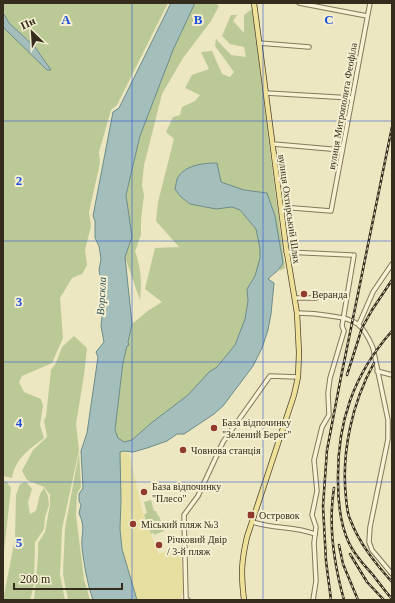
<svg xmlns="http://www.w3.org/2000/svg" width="395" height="603" viewBox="0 0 395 603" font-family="Georgia,serif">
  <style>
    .green { fill: #bbc996 }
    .sand { fill: #e7df9f }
    .water { fill: #a4bebb; stroke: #6b8c89 }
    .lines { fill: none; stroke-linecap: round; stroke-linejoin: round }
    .minor-casing { stroke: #85775a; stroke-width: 5.5 }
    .major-casing { stroke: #52452e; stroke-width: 6 }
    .minor { stroke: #f7f2d4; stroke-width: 3.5 }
    .major { stroke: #eee19a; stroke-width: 4.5 }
    .rail-casing { stroke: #352c1d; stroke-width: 2.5 }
    .rail { stroke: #f4efd0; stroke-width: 1; stroke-dasharray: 3; stroke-linecap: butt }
    .grid { fill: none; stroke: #1d4ed8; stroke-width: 1; stroke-opacity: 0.55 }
    .poi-dot { fill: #913b2c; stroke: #f4efd0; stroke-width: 1.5 }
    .labels { text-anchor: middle; stroke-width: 4; stroke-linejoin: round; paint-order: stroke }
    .street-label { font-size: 10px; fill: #352c1d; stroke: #f4efd0 }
    .poi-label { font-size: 10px; fill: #352c1d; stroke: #f4efd0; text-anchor: start }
    .water-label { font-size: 11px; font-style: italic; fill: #2d5054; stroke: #f4efd0 }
    .grid-label { font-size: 13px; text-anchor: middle; font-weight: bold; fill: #1d4ed8; stroke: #f4efd0; stroke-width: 4; stroke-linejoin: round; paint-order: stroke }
  </style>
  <rect width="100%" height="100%" fill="#ece6c1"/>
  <!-- green -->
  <g class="green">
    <path d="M3 3H168L117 105 111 110 99 152 100 163 89 212 91 226 85 250 87 265 82 274 72 278 60 298 63 338 52 363 22 376 19 382 24 392 41 399 43 406 40 425 44 438C29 450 16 457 12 478L3 476V27L48 70H51C46 62 41 54 35 47 22 32 3 25 3 3Z"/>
    <path d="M195 3H215L219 6 211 21 183 58 162 94 144 165 142 185 144 195 141 219V235L135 251C141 267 142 283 140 300L125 257 132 237 126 195 140 136 173 50Z"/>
    <path d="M252 9 285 268 273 274 280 270 267 194 244 190 221 182 175 189 180 196 190 204 216 209 232 207 240 210 256 229 260 248V258L255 276 247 289 248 301 245 319 235 345 217 367 209 372 188 395 150 424 132 440 124 442 118 438 115 430 123 362 132 324 149 310 162 302 145 289 155 248 179 247 156 221 158 202 174 139 166 132 173 117 180 115 182 107 195 101 200 95 185 88 192 75 209 69 201 52 212 51 222 74 230 77 234 72 215 46 216 39 231 55 246 57 244 47 230 44 222 36 231 15H237L233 21 244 33V15Z"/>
    <path d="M74 336 87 348 84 375 76 424 79 450 62 529 60 575 65 600H34L38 556V543L45 532 50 505V495L44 487 27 480 22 471 33 450 47 437 44 420 46 417 51 370 56 363 62 347Z"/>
    <path d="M79 453 81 487 77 494 76 515 84 579 90 600H68L63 574 65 528Z"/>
    <path d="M3 481 7 482 11 488 3 560Z"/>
    <path d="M26 482 32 489 28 502 30 514 36 511 40 494 44 488 48 496 49 505 45 517 44 529 35 542 34 585 30 600H3L15 539 16 495 20 484Z"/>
    <path d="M151 500 154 511H156L158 516H159L164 531 154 535V533L151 534 144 515 147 513 144 502Z"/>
  </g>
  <!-- sand -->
  <path class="sand" d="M120 452 129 453 144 518 159 554 170 549 171 551 180 547 184 587 180 600H137L122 549 120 529 121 500Z"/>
  <!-- water -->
  <g class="water">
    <path d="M171 3H195L173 50 140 136 126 195 132 237 125 257 132 324 128 342 129 345 127 346 123 362 115 430 118 438 124 442 132 440 150 424 188 395 209 372 217 367 235 345 245 319 248 301 247 289 255 276 260 258V248L256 229 240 210 232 207 216 209 190 204 180 196 175 189C176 186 176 182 177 179 184 165 203 163 217 163L221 182 244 190 267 193 275 216 283 263C279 271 274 273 268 279L274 283 271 314 268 330 262 348 253 366 223 406 214 414 184 434H177L167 441 147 448 133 452 124 451 120 452 121 500 120 529 122 549 137 600H93C87 582 84 565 82 547 81 532 86 529 79 513L81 505 79 501V494L83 488 81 451 87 433 98 357 96 352 104 342 101 326 104 298 99 270 101 259 99 246 95 238V221L93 216 113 112 119 108Z"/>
    <path d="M3 12 9 23 35 47 51 70H47L3 27Z"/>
  </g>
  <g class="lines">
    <defs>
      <g id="minor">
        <path d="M299 3 367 16"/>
        <path d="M259 43 309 47"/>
        <path d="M266 93 352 98"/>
        <path d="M273 144 342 150"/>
        <path d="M281 207 331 211 370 3"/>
        <path d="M286 252 351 255"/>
        <path d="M295 298H316V293"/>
        <path d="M297 313C308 313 320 314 331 316 356 319 363 324 373 348L388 420V439L370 527 369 542 372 550 392 574"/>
        <path d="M359 324 373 292 392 264"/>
        <path d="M377 371 392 375"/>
        <path d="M253 522C273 529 295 526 315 534"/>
        <path d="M188 600 186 599 184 515 198 496 223 442 270 376 298 377"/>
        <path d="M313 600 316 581 314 543 316 527 312 515 317 491 314 460 322 427 329 415 328 393 330 378 344 331 342 326 354 255"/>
      </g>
      <path id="major" d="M244 600C241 574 241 563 247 537L294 395 298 377 299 353 297 313 286 247 254 3"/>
    </defs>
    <!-- minor casing -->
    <use href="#minor" class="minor-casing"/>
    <!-- major casing -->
    <use href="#major" class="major-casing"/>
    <!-- minor -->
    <use href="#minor" class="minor"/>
    <!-- major -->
    <use href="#major" class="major"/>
    <defs>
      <g id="rail">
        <path d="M392 331C353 375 337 423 338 481 338 502 340 524 349 543 355 556 364 565 373 575 379 583 385 591 392 599"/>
        <path d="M374 363C352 403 341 453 346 498 347 505 347 513 350 519 359 543 375 563 392 582"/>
        <path d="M347 375 362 328 372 310 392 280"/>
        <path d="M334 488C328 525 334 564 344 600"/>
        <path d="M339 545 343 564 358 600"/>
        <path d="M350 554 367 582 384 600"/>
        <path d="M331 600 326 561 323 506 327 450 340 382 392 127"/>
      </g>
    </defs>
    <!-- rail casing -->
    <use href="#rail" class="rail-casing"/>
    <!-- rail -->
    <use href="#rail" class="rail"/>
  </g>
  <!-- grid -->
  <path class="grid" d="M132 3V600M263 3V600M3 121H392M3 241H392M3 362H392M3 482H392"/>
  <!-- markers -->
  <g class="poi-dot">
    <circle cx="304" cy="294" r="4"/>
    <circle cx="214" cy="428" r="4"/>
    <circle cx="183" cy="450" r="4"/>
    <circle cx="144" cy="492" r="4"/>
    <rect x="247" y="511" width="8" height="8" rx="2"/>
    <circle cx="133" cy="524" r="4"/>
    <circle cx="159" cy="545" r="4"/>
  </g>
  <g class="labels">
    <!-- street labels -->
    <g class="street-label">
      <text transform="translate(342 106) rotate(-80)" y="4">вулиця Митрополита Феофіла</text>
      <text transform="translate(290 209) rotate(82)" y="4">вулиця Охтирський Шлях</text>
    </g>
    <!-- poi labels -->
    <g class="poi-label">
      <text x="312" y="298">Веранда</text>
      <text x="222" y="426">База відпочинку<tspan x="222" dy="12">"Зелений Берег"</tspan></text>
      <text x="191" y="454">Човнова станція</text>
      <text x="152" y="490">База відпочинку<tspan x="152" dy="12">"Плесо"</tspan></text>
      <text x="259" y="519">Островок</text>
      <text x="141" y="528">Міський пляж №3</text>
      <text x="167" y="543">Річковий Двір<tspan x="167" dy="12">/ 3-й пляж</tspan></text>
    </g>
    <!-- water labels -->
    <g class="water-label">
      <text transform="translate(101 296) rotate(-87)" y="4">Ворскла</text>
    </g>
  </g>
  <g class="grid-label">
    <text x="66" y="24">A</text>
    <text x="198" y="24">B</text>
    <text x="329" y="24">C</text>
    <text x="19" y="185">2</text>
    <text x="19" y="306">3</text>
    <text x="19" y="427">4</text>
    <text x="19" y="547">5</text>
  </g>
  <!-- border -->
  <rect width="395" height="603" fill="none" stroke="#352c1d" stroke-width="8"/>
  <!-- north arrow -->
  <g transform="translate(32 32) rotate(335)" stroke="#f4efd0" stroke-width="3" paint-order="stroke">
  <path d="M0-3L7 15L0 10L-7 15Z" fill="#352c1d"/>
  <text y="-6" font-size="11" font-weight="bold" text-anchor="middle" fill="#352c1d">Пн</text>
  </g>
  <!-- scale -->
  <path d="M14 583v6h108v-6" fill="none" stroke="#352c1d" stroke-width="2"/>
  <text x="20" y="583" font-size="12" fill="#352c1d" stroke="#f4efd0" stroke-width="3" paint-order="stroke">200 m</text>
</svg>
